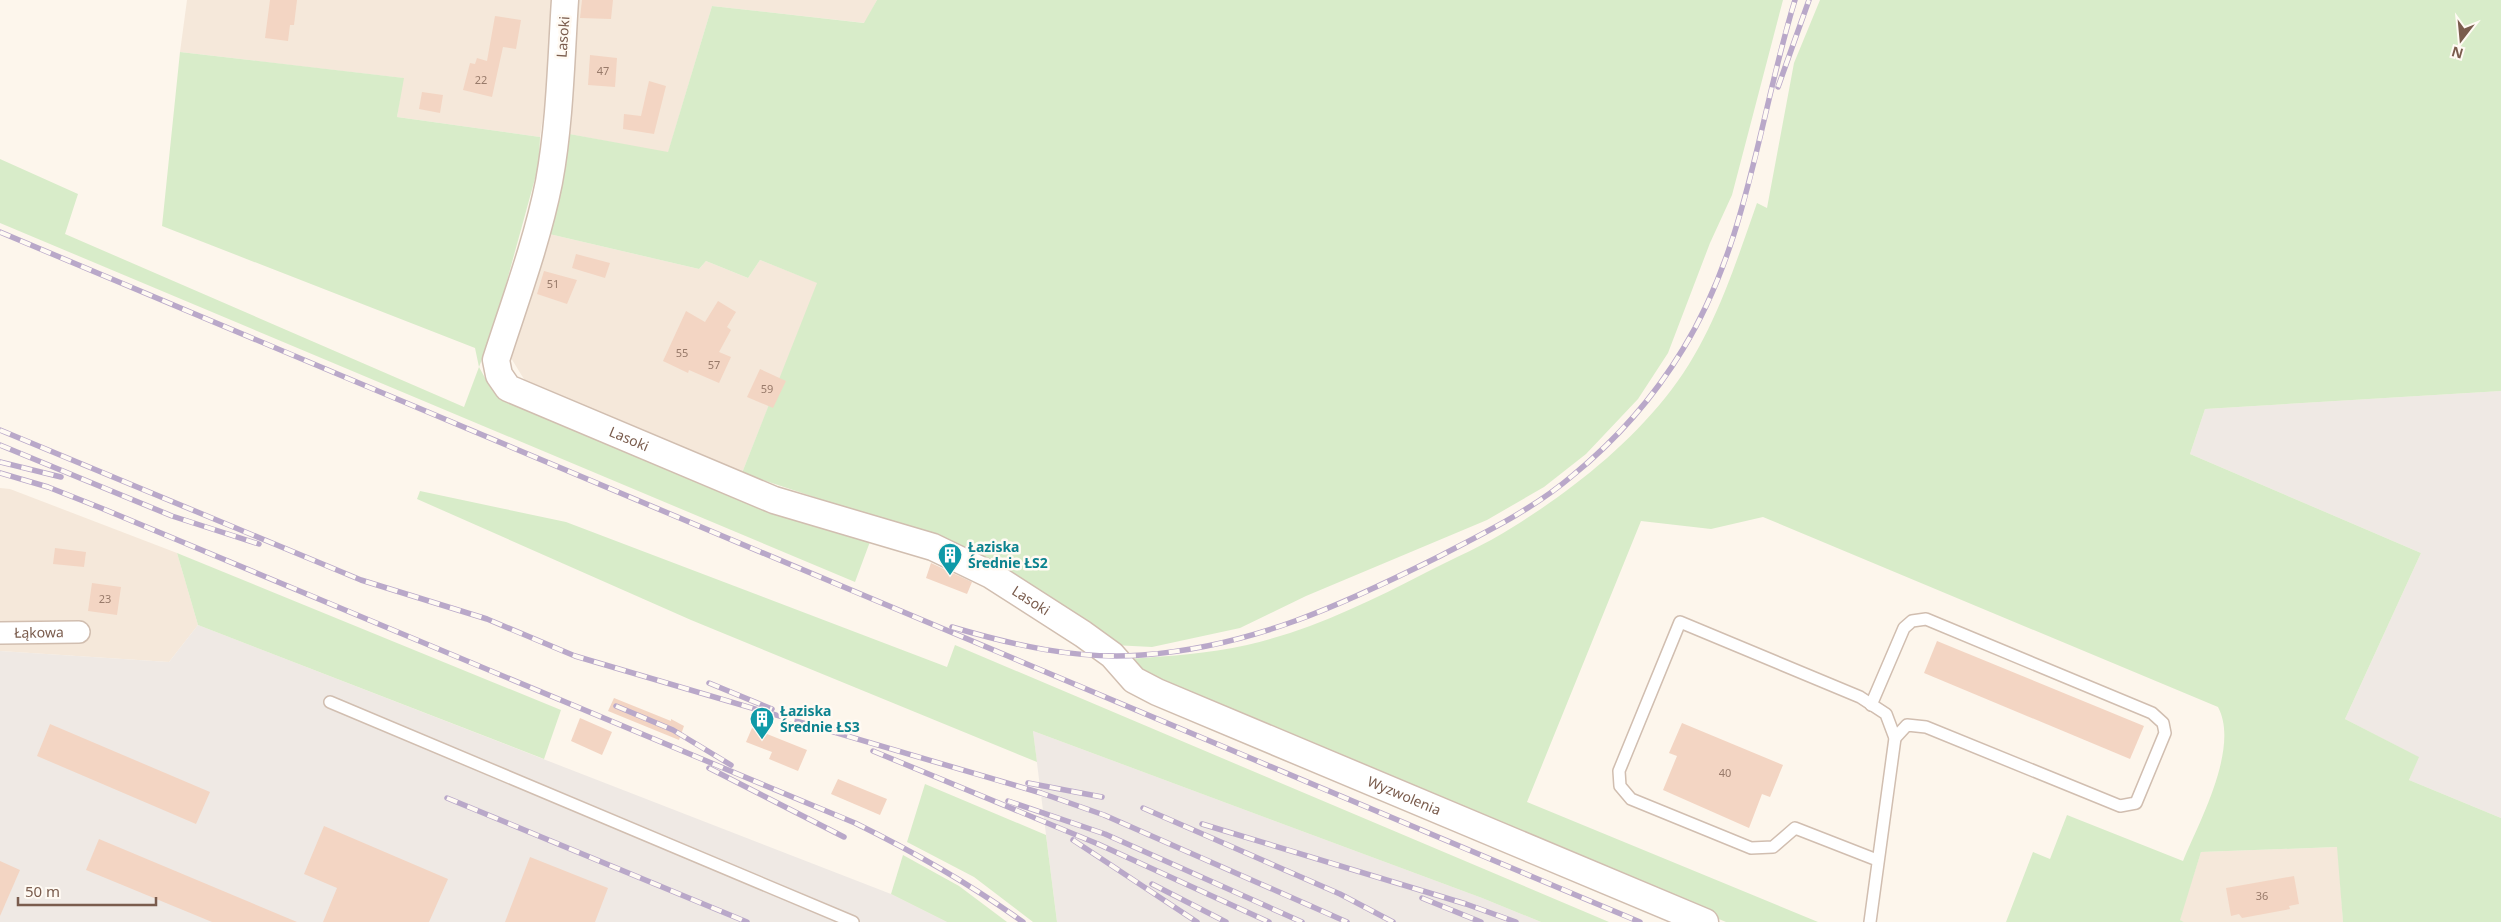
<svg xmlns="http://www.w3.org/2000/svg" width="2501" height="922" viewBox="0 0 2501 922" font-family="'Noto Sans',sans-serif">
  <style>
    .residential { fill: #f5e8da }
    .industrial { fill: #efe9e4 }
    .green { fill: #d8ecc9 }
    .building { fill: #f3d5c3 }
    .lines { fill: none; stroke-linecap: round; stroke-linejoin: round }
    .service-casing { stroke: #d1beb0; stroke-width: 14 }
    .minor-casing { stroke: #d1beb0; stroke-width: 24 }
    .tertiary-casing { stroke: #d1beb0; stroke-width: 29 }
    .service { stroke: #fff; stroke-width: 11 }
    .minor { stroke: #fff; stroke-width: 21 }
    .tertiary { stroke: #fff; stroke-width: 26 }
    .rail-casing { stroke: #b9a8c9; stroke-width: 5.5 }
    .rail { stroke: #fffaf3; stroke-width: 4; stroke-dasharray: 11; stroke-linecap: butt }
    .labels { text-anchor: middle; stroke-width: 5; stroke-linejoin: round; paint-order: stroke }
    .number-label { font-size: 11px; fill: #987a6a }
    .street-label { font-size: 14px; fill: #7a5c4d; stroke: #fffaf3 }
    .culture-label { font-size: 14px; font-weight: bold; fill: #0d838f; stroke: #fffaf3; text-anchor: start }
  </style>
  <rect width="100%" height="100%" fill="#fdf6ec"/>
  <!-- residential -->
  <g class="residential">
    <path d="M187 0H553L551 60 540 137 397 117 403 78 180 52Z"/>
    <path d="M570 0H877L865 23 712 6 668 153 564 133Z"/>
    <path d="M545 233 699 269 706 261 748 278 760 260 818 283 742 473 527 384 511 358Z"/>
    <path d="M0 488 10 489 177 553 198 625 169 662 0 651Z"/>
    <path d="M2338 847 2343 922H2184L2179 920 2201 852Z"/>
  </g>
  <!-- industrial -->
  <g class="industrial">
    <path d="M2501 391V818L2409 780 2418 757 2345 719 2421 553 2190 454 2205 409Z"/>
    <path d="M198 625 891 894 947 922H0V651L169 662Z"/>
    <path d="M1033 731 1482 898 1541 922H1057Z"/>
  </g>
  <!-- green -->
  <g class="green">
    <path d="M877 0H1783L1732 195 1710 243 1668 353 1638 399 1586 454 1544 487 1487 520 1306 596 1240 628 1152 647 1113 645 944 540 742 473 817 283 760 260 748 278 706 261 699 269 545 233 564 133 668 152 712 6 864 23Z"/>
    <path d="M1820 0H2501V391L2205 409 2190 454 2421 553 2345 719 2419 757 2409 780 2501 818V922H2343L2337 847 2201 852 2180 920 2184 922H2006L2033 852 2050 859 2067 815 2183 861C2199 822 2240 748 2218 707L1763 517 1711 529 1641 521 1527 802 1818 922H1726L1206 705 1140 673 1127 659C1168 656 1208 654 1247 645 1309 631 1369 602 1425 573 1454 558 1485 545 1513 527 1568 493 1624 449 1665 398 1711 342 1733 271 1757 203L1767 208 1794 63Z"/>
    <path d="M180 52 404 78 397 117 540 137 539 164 494 328 479 367 490 387 508 400 871 539 855 582 0 223V159L78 194 65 234 464 407 479 367 475 348 162 226Z"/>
    <path d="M420 491 566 522 947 667 955 645 1609 922H1541L1482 898 1033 731 1037 762 691 620 417 499Z"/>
    <path d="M177 553 561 710 544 759 198 625Z"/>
    <path d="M925 784 1046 835 1057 922H1033L974 877 907 842Z"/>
    <path d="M903 855 959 886 1007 922H947L891 894Z"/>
  </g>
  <!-- building -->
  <g class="building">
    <path d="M270 0H297L294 25H290L288 41 265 38Z"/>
    <path d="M582 0H613L611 19 580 18Z"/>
    <path d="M495 16 521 20 516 49 503 47 492 97 463 90 470 63 475 64 477 58 487 61Z"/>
    <path d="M590 55 617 58 615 87 588 85Z"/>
    <path d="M649 81 666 86 654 134 623 129 624 114 641 116Z"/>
    <path d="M422 92 443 95 440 113 419 109Z"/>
    <path d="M576 254 610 263 605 278 572 268Z"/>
    <path d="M544 271 577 280 567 304 537 294Z"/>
    <path d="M718 301 736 312 727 327 731 330 719 352 731 357 719 383 689 370 688 373 663 361 686 311 705 322Z"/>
    <path d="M760 369 786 381 773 408 747 397Z"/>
    <path d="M55 548 86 552 84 567 53 564Z"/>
    <path d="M931 563 972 582 967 594 926 578Z"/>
    <path d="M92 583 121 587 117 615 88 611Z"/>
    <path d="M1937 641 2144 726 2130 759 1924 673Z"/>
    <path d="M614 698 671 721V719L684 726 679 740 608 711Z"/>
    <path d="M580 718 612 732 602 755 571 741Z"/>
    <path d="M1682 723 1783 765 1770 797 1762 794 1749 828 1663 790 1677 756 1669 753Z"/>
    <path d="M50 724 210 792 196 824 37 756Z"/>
    <path d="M752 728 807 750 798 771 769 759 772 752 746 742Z"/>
    <path d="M838 779 887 799 880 815 831 794Z"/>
    <path d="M324 826 448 879 429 922H323L337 888 304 874Z"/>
    <path d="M99 839 297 922H212L86 870Z"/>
    <path d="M530 857 608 888 595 922H505Z"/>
    <path d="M0 861 20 870 0 916Z"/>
    <path d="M2294 876 2299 904 2289 906 2290 909 2242 918 2239 914 2231 916 2226 888Z"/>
  </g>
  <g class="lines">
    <defs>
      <g id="service">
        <path d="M330 702 853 922"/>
        <path d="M1871 705 1904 628 1912 621 1926 619 2152 713 2163 723 2165 733 2136 803 2120 806 1926 727 1907 725 1895 738"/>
        <path d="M1870 922 1895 738 1886 714 1860 697 1680 622 1619 771 1620 786 1631 799 1751 848 1773 847 1795 828 1877 860"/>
      </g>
      <g id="minor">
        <path id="s1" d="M0 633 79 632"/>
      </g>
      <g id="tertiary">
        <path id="s2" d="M565 0C561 60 560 122 549 182 537 242 515 301 496 360L499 375 508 388 774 500 933 547 991 575 1083 634 1112 655 1134 680 1157 692 1705 922"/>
      </g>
    </defs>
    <!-- service casing -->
    <use href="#service" class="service-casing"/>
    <!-- minor casing -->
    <use href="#minor" class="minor-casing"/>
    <!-- tertiary casing -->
    <use href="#tertiary" class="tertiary-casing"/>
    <!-- service -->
    <use href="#service" class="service"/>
    <!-- minor -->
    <use href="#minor" class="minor"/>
    <!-- tertiary -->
    <use href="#tertiary" class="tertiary"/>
    <defs>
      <g id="rail">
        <path d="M1778 87 1809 0"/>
        <path d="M0 232 1640 922"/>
        <path d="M0 430 361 580 487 619 575 656 1041 793 1104 815 1347 922"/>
        <path d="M0 445 172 516 259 544"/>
        <path d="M0 462 61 477"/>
        <path d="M0 473 48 487 101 508 855 823C914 852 970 884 1023 922"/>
        <path d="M952 627C1013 645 1077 660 1142 655 1251 647 1342 605 1438 557 1484 533 1532 510 1572 476 1615 441 1654 397 1683 349 1748 243 1759 117 1795 0"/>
        <path d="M709 683 772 709"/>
        <path d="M616 706 673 730 731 765"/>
        <path d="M873 751 1098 844 1269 922"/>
        <path d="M709 768 844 837"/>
        <path d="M1028 783 1102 797"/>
        <path d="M447 798 747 922"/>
        <path d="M1008 801 1105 834 1302 922"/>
        <path d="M1143 808 1340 894 1393 922"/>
        <path d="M1202 824 1466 904 1516 922"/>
        <path d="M1073 840 1197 922"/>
        <path d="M1152 884 1226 922"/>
        <path d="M1422 898 1481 922"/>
      </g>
    </defs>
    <!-- rail casing -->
    <use href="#rail" class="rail-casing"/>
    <!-- rail -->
    <use href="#rail" class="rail"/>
  </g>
  <!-- icons -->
  <defs>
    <symbol id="building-pin" viewBox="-11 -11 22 30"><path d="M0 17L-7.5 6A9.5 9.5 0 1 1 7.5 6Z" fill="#0f9aa8" stroke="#fffaf3"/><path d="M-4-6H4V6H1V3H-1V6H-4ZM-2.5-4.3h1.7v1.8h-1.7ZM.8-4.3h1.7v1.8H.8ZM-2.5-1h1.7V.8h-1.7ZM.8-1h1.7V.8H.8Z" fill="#fff"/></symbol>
  </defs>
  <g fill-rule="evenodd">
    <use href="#building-pin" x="936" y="541" width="28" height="38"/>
    <use href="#building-pin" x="748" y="705" width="28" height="38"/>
  </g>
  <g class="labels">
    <!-- number labels -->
    <g class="number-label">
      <text x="603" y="75">47</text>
      <text x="481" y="84">22</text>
      <text x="553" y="288">51</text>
      <text x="682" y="357">55</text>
      <text x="714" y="369">57</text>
      <text x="767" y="393">59</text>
      <text x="105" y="603">23</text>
      <text x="1725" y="777">40</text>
      <text x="2262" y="900">36</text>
    </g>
    <!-- street labels -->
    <g class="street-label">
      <text transform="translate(563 37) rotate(-86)" y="5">Lasoki</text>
      <text dy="5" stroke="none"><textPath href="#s2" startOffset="531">Lasoki</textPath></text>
      <text dy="5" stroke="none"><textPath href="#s2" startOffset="966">Lasoki</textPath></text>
      <text dy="5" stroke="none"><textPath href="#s1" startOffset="39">Łąkowa</textPath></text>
      <text dy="5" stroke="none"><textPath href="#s2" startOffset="1391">Wyzwolenia</textPath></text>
    </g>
    <!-- culture labels -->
    <g class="culture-label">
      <text x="968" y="552">Łaziska<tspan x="968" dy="16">Średnie ŁS2</tspan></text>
      <text x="780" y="716">Łaziska<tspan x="780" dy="16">Średnie ŁS3</tspan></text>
    </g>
  </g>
  <!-- north arrow -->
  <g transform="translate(2461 40) rotate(196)" stroke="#fffaf3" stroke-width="4" paint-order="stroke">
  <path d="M0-4L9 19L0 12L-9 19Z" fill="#7a5c4d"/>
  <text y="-8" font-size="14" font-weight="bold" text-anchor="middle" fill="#7a5c4d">N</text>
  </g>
  <!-- scale -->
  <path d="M18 897v8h138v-8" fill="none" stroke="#7a5c4d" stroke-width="2.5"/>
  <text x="25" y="897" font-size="15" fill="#7a5c4d" stroke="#fffaf3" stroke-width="4" paint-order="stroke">50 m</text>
</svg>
